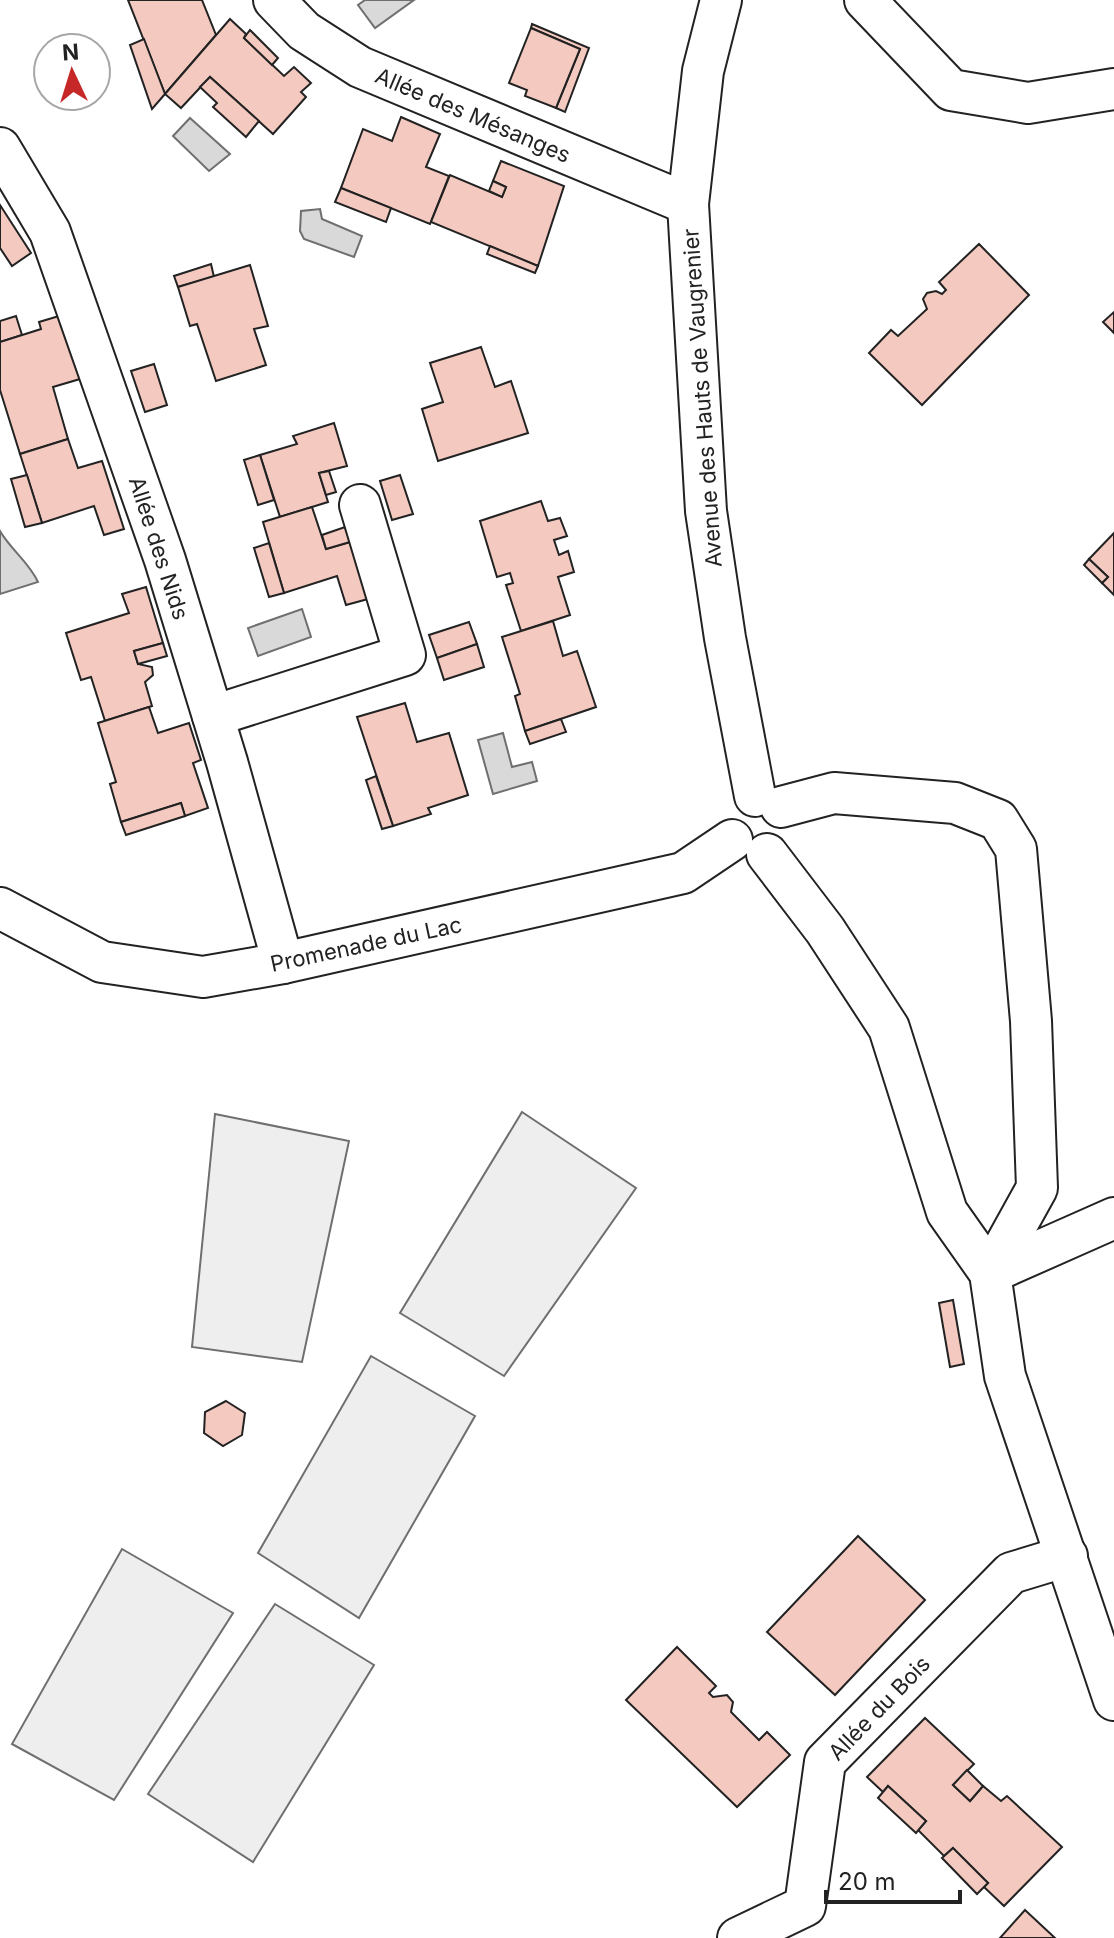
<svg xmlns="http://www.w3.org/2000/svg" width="1114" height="1938" viewBox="0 0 1114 1938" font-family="Inter,sans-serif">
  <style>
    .green { fill: #eee; stroke: #6f6f6f; stroke-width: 2 }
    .water { fill: #d9d9d9; stroke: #6f6f6f; stroke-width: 2 }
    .building { fill: #f3c9c0; stroke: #222; stroke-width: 2 }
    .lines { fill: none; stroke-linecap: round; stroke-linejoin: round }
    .street-casing { stroke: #222; stroke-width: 44 }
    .street { stroke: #fff; stroke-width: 40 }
    .labels { text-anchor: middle; stroke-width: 6; stroke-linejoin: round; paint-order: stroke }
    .street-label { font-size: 22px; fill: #222; stroke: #fff }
  </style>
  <rect width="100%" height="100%" fill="#fff"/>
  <!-- green -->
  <g class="green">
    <path d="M522 1112 636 1188 504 1376 400 1313Z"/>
    <path d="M215 1114 349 1141 302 1362 192 1347Z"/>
    <path d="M371 1356 475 1416 359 1618 258 1553Z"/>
    <path d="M122 1549 233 1613 114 1800 12 1744Z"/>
    <path d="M275 1604 374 1665 253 1862 148 1794Z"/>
  </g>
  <!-- water -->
  <g class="water">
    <path d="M365 0H414L375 28 358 5Z"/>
    <path d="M190 118 230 154 209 171 173 136Z"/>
    <path d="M320 209 322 219 362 236 354 257 304 239 300 231 301 211Z"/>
    <path d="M0 531C11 550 29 562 38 582L0 594Z"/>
    <path d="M302 609 311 637 258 656 248 628Z"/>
    <path d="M503 733 512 767 532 762 537 781 493 794 478 740Z"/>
  </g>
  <!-- building -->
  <g class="building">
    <path d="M128 0H202L216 35 165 94Z"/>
    <path d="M230 19 246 34 244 38 284 76 294 67 311 83 301 92 306 97 273 134 210 77 181 108 165 94Z"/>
    <path d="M532 24 589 48 565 112 556 108 580 49 531 28Z"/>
    <path d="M531 28 580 49 556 108 525 96 527 90 509 83Z"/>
    <path d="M250 30 278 58 272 65 244 38Z"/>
    <path d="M144 39 165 94 152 109 130 45Z"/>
    <path d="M210 77 259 121 246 137 213 107 217 103 200 87Z"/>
    <path d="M401 117 440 134 426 167 449 176 430 224 341 188 363 129 392 141Z"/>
    <path d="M501 161 564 186 538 266 431 222 450 175 502 197 506 187 493 181Z"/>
    <path d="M493 181 506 187 502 197 489 191Z"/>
    <path d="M341 188 391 208 386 222 335 202Z"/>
    <path d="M0 205 31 253 12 266 0 248Z"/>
    <path d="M979 244 1029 295 922 405 869 353 891 330 898 336 927 309 923 299 927 293 936 291 942 294 946 290 939 282Z"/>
    <path d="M490 246 538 266 535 273 487 254Z"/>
    <path d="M211 264 214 277 178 287 174 276Z"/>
    <path d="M250 265 268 326 254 329 266 365 216 381 197 324 190 326 178 287Z"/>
    <path d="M1114 312V333L1103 322Z"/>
    <path d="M16 316 22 335 0 342V321Z"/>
    <path d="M59 316 80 379 53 387 68 439 20 454 0 390V342L41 329 39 322Z"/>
    <path d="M481 347 495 387 511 381 528 433 438 461 422 409 443 402 430 363Z"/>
    <path d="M154 364 167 405 145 412 131 371Z"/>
    <path d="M334 423 347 466 319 473 328 502 280 517 260 455 297 444 293 436Z"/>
    <path d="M68 439 78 468 102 461 124 529 104 535 94 506 42 523 20 454Z"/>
    <path d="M260 455 274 500 258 505 244 460Z"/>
    <path d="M329 471 336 492 326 495 319 473Z"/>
    <path d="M27 475 42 523 25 527 11 479Z"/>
    <path d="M400 475 413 514 392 520 380 481Z"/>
    <path d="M541 501 548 521 560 518 567 536 554 540 559 555 568 551 574 572 558 577 570 615 521 631 506 585 513 583 510 573 497 577 480 521Z"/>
    <path d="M312 507 326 549 350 542 368 599 346 605 337 576 284 593 263 522Z"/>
    <path d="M345 527 350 542 326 549 322 535Z"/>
    <path d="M1114 533V595L1102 583 1108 577 1089 559Z"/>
    <path d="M269 543 284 593 269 597 254 548Z"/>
    <path d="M1089 559 1108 577 1102 583 1084 565Z"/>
    <path d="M146 587 163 643 134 651 138 664 152 667 153 675 145 682 152 706 105 721 91 677 81 680 66 633 129 613 122 594Z"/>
    <path d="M553 621 563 656 577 651 596 707 525 731 515 696 520 694 502 637Z"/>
    <path d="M469 622 477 644 437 658 429 635Z"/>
    <path d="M163 643 167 656 138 664 134 651Z"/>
    <path d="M477 644 484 667 444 680 437 658Z"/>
    <path d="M405 703 417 742 449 733 468 795 428 808 431 814 393 826 357 717Z"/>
    <path d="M149 707 158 733 189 723 201 760 193 763 208 808 185 816 181 803 121 822 110 784 116 782 98 723Z"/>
    <path d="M561 719 566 732 530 744 525 731Z"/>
    <path d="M376 776 393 826 382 829 366 780Z"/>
    <path d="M181 803 185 816 126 835 121 822Z"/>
    <path d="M953 1300 964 1364 950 1367 939 1303Z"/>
    <path d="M226 1401 245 1413 242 1435 223 1446 204 1433 205 1412Z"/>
    <path d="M858 1536 925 1600 835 1695 767 1632Z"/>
    <path d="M677 1647 716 1686 709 1693 713 1697 727 1695 733 1702 731 1712 759 1740 767 1732 790 1755 737 1807 626 1700Z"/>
    <path d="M925 1718 974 1764 953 1785 970 1801 983 1786 1001 1801 1007 1796 1062 1847 1004 1906 984 1887 988 1883 953 1848 944 1856 918 1830 926 1821 888 1786 883 1792 867 1777Z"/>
    <path d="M967 1770 983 1786 970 1801 953 1785Z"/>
    <path d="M888 1786 926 1821 916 1833 878 1798Z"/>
    <path d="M953 1848 988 1883 977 1894 942 1858Z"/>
    <path d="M1025 1910 1055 1938H1000Z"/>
  </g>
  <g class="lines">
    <defs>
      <g id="street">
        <path d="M274 0 304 31 360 67 688 204"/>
        <path d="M721 0 703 71 688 204 706 511 725 638 755 796"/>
        <path d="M865 0 951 90 1028 103 1114 89"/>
        <path d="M0 148 50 232 165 560 227 762 283 963"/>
        <path d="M213 716 405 655 360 505"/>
        <path d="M781 807 834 793 955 803 998 820 1016 849 1031 1021 1037 1188 990 1273"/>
        <path d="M767 854 825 930 889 1028 947 1212 990 1273 1005 1376 1114 1700"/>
        <path d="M0 908 102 962 203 977 283 963 683 873 732 840"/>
        <path d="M990 1273 1114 1218"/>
        <path d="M738 1938 805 1906 825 1762 1011 1573 1067 1556"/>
      </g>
    </defs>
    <!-- street casing -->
    <use href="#street" class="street-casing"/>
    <!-- street -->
    <use href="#street" class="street"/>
  </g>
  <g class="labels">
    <!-- street labels -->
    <g class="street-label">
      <text transform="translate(473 115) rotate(23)" y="8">Allée des Mésanges</text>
      <text transform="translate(702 398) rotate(-94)" y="8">Avenue des Hauts de Vaugrenier</text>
      <text transform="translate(159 548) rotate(72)" y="8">Allée des Nids</text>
      <text transform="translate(366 944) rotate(-12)" y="8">Promenade du Lac</text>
      <text transform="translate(879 1708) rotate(-46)" y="8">Allée du Bois</text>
    </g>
  </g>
  <!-- north arrow -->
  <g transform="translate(72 72) rotate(356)"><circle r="38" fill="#ffffff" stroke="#a7a7a7" stroke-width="2"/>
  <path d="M0-6L14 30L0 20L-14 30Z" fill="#c62828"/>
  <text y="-12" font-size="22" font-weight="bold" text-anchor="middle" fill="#222222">N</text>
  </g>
  <!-- scale -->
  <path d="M826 1890v12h134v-12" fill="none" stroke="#222222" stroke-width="4"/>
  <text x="838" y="1890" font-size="24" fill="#222222" stroke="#ffffff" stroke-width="6" paint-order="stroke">20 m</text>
</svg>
